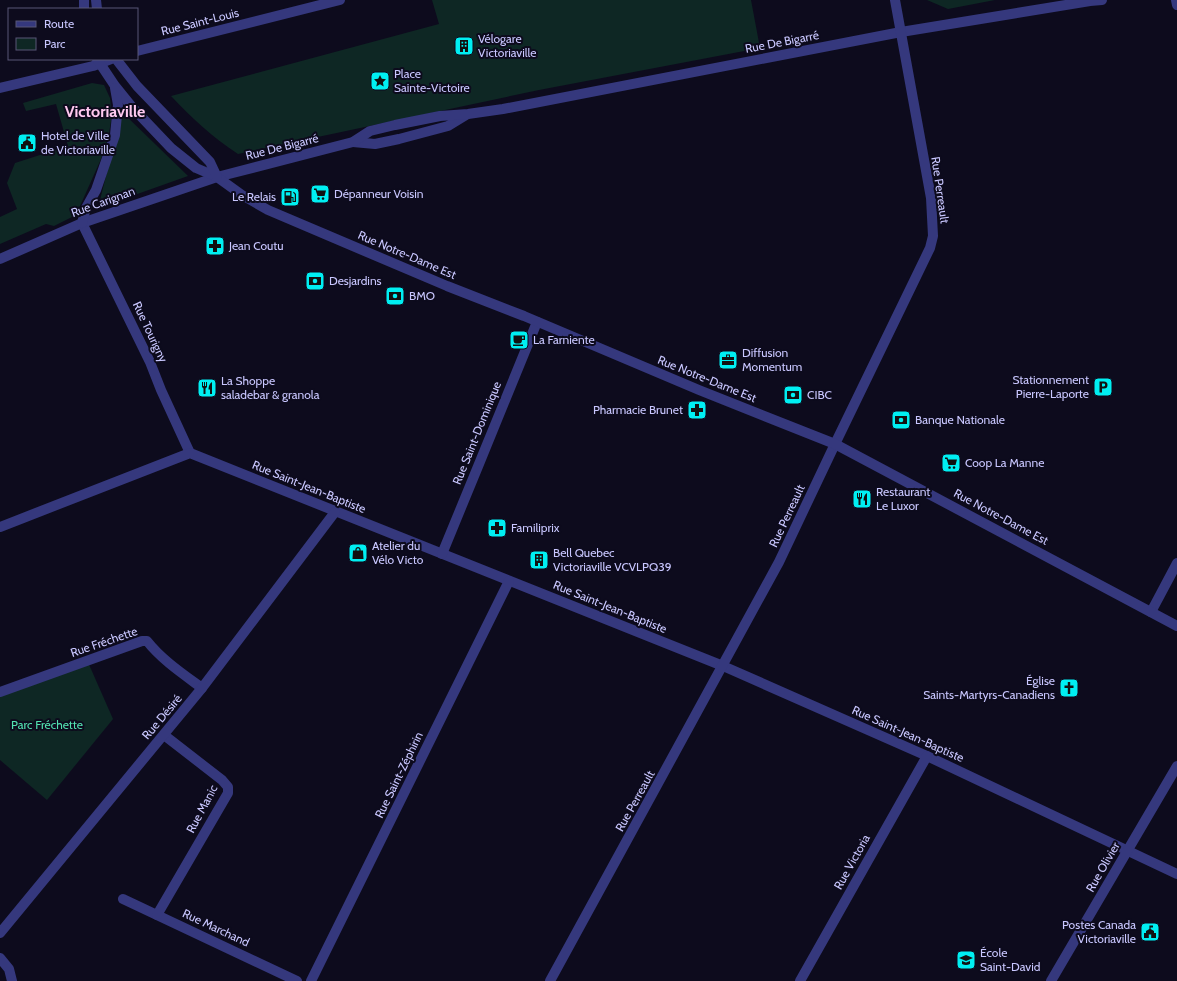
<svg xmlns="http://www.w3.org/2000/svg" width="1177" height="981" viewBox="0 0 1177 981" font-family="Cabin,sans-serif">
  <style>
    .green { fill: #0e2724 }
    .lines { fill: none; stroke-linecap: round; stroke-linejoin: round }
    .minor { stroke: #35387d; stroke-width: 10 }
    .tertiary { stroke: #35387d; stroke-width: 10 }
    .labels { text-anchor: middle; stroke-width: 4; stroke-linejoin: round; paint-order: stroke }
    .street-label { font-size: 12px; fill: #c9c7ff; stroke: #0d0b1d }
    .poi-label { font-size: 12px; fill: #c9c7ff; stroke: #0d0b1d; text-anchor: start }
    .park-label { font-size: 12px; fill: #52e0b0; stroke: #0d0b1d }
    .district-label { font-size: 16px; font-weight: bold; fill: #ffc9f0; stroke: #0d0b1d }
  </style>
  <rect width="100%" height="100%" fill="#0d0b1d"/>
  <!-- green -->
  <g class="green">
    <path d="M432 0H751L760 48 539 90 238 154C212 137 193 119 171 96L439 24Z"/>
    <path d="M927 0H995L948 9Z"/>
    <path d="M92 83 104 85 110 98 112 115 108 139 101 159 76 215 54 226 46 224 0 244V217L17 209 7 183 15 163 68 146 56 104 26 111 23 103Z"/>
    <path d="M122 112 188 176 98 208Z"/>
    <path d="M87 660 113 719 47 800 0 760V692Z"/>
  </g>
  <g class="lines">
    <!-- minor -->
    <g class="minor">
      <path d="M1176 0 1177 5"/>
      <path d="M137 51 340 0"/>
      <path d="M0 88 93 66 111 59"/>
      <path d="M353 142 375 144 399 139 448 126 466 115"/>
      <path d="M82 223 150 362 161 390 190 453"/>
      <path d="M0 259 82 223 217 177 353 142 370 131 395 125 440 116 468 114 503 109 901 32 1090 1 1102 0"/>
      <path d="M0 527 190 453 723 666 927 756 1177 874"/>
      <path d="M442 554 479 464 537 322"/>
      <path d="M1151 612 1177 563"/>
      <path d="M0 692 142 641H147C162 660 183 674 202 688"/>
      <path d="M123 899 297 981"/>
      <path d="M157 915 228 793V787L222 780 164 735"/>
      <path d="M0 933 202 688 335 512"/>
      <path d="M0 958 9 969 12 981"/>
      <path d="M311 981 509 581"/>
      <path d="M550 981 779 562 835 444 930 248 933 236 931 198 895 0"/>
      <path d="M800 981 927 756"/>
      <path d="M1051 981 1177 766"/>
    </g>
    <!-- tertiary -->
    <g class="tertiary">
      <path d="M96 0 97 9"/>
      <path d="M84 9V0"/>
      <path d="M97 59 115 86 132 107 171 148 196 168 217 177 242 195 268 210 447 286 524 316 699 390 835 444 1177 626"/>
      <path d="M116 59 137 86 210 162 217 177"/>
      <path d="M82 223 86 208 96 190 115 135 118 105 115 88"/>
    </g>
  </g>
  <!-- icons -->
  <defs>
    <symbol id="building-square" viewBox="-11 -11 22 22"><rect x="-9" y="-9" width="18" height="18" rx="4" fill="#00eff2" stroke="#0d0b1d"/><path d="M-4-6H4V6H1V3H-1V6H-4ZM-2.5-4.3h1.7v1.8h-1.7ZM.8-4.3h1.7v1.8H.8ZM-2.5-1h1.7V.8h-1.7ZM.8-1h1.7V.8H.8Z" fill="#111"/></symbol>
    <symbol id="sight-square" viewBox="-11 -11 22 22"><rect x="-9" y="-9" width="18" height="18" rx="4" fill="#00eff2" stroke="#0d0b1d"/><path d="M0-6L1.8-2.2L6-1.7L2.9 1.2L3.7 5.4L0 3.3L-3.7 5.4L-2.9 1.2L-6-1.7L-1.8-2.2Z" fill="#111"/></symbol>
    <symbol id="civic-square" viewBox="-11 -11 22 22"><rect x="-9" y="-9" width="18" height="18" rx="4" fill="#00eff2" stroke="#0d0b1d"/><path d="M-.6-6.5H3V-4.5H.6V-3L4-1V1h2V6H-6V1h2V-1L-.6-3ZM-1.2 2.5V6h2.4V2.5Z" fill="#111"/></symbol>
    <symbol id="supermarket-square" viewBox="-11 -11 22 22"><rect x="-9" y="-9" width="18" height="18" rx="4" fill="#00eff2" stroke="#0d0b1d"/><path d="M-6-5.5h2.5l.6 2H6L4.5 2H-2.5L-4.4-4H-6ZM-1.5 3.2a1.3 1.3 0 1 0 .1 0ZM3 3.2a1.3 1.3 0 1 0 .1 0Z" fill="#111"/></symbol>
    <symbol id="fuel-square" viewBox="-11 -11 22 22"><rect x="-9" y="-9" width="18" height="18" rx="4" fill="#00eff2" stroke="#0d0b1d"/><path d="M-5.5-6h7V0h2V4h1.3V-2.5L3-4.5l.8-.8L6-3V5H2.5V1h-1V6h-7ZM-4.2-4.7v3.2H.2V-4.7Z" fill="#111"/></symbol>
    <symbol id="pharmacy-square" viewBox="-11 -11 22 22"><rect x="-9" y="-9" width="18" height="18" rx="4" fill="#00eff2" stroke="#0d0b1d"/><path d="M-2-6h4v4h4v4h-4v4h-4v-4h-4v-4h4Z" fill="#111"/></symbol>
    <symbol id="bank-square" viewBox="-11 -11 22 22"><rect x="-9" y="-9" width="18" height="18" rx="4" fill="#00eff2" stroke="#0d0b1d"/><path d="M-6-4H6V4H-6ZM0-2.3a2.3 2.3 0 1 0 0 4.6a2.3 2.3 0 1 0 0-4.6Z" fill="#111"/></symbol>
    <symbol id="cafe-square" viewBox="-11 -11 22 22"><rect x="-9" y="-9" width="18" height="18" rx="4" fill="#00eff2" stroke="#0d0b1d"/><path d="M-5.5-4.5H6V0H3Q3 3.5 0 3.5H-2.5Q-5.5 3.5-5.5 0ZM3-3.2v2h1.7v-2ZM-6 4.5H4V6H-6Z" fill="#111"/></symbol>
    <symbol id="office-square" viewBox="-11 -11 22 22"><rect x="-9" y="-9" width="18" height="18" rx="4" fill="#00eff2" stroke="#0d0b1d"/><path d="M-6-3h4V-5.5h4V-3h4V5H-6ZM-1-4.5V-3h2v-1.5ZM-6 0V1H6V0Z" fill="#111"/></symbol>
    <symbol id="parking-square" viewBox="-11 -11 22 22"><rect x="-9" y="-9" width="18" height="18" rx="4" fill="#00eff2" stroke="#0d0b1d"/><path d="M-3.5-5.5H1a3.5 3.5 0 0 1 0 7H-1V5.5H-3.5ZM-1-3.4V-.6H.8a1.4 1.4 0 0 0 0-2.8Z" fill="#111"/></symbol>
    <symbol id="restaurant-square" viewBox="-11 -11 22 22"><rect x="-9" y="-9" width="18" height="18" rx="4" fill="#00eff2" stroke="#0d0b1d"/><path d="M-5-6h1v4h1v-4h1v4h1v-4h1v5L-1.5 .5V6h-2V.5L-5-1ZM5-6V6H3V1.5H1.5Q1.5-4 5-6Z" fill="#111"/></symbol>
    <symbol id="shop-square" viewBox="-11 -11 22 22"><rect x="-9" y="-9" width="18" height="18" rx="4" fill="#00eff2" stroke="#0d0b1d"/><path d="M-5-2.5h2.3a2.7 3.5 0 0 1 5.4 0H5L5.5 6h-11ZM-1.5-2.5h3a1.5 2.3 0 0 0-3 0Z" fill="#111"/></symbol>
    <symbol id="church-square" viewBox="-11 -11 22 22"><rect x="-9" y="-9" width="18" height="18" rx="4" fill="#00eff2" stroke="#0d0b1d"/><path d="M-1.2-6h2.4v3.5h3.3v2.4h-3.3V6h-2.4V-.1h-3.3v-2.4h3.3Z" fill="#111"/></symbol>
    <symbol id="school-square" viewBox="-11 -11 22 22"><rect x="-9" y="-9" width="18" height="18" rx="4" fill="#00eff2" stroke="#0d0b1d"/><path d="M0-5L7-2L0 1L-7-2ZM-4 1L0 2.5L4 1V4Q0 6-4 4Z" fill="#111"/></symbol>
  </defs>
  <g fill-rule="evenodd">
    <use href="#building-square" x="453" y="35" width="22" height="22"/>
    <use href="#sight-square" x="369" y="70" width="22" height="22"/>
    <use href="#civic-square" x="16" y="132" width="22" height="22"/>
    <use href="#supermarket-square" x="309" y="183" width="22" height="22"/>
    <use href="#fuel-square" x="279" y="186" width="22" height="22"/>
    <use href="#pharmacy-square" x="204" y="235" width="22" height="22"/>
    <use href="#bank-square" x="304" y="270" width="22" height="22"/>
    <use href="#bank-square" x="384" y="285" width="22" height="22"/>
    <use href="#cafe-square" x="508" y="329" width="22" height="22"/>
    <use href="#office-square" x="717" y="349" width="22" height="22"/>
    <use href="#parking-square" x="1092" y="376" width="22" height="22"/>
    <use href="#restaurant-square" x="196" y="377" width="22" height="22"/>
    <use href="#bank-square" x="782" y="384" width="22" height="22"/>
    <use href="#pharmacy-square" x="686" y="399" width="22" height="22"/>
    <use href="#bank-square" x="890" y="409" width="22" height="22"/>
    <use href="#supermarket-square" x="940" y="452" width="22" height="22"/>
    <use href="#restaurant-square" x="851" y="488" width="22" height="22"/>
    <use href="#pharmacy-square" x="486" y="517" width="22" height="22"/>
    <use href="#shop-square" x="347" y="542" width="22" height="22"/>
    <use href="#building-square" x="528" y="549" width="22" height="22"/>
    <use href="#church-square" x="1058" y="677" width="22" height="22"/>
    <use href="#civic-square" x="1139" y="921" width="22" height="22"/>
    <use href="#school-square" x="955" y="949" width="22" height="22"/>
  </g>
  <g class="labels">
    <!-- street labels -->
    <g class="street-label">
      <text transform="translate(200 22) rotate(-14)" y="4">Rue Saint-Louis</text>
      <text transform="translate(782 42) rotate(-11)" y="4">Rue De Bigarré</text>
      <text transform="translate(282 147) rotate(-14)" y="4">Rue De Bigarré</text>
      <text transform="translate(940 190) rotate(82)" y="4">Rue Perreault</text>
      <text transform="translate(103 202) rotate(-20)" y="4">Rue Carignan</text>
      <text transform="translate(407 255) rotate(23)" y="4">Rue Notre-Dame Est</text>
      <text transform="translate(150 332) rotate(65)" y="4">Rue Tourigny</text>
      <text transform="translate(707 379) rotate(22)" y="4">Rue Notre-Dame Est</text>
      <text transform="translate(477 433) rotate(-68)" y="4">Rue Saint-Dominique</text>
      <text transform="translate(309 487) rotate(22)" y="4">Rue Saint-Jean-Baptiste</text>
      <text transform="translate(787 516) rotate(-65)" y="4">Rue Perreault</text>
      <text transform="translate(1001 517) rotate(28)" y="4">Rue Notre-Dame Est</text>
      <text transform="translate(610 607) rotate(22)" y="4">Rue Saint-Jean-Baptiste</text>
      <text transform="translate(104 642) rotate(-19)" y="4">Rue Fréchette</text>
      <text transform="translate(162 717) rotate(-50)" y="4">Rue Désiré</text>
      <text transform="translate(908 734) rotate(24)" y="4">Rue Saint-Jean-Baptiste</text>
      <text transform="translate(399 775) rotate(-64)" y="4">Rue Saint-Zéphirin</text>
      <text transform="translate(635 801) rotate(-61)" y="4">Rue Perreault</text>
      <text transform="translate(202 809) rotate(-62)" y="4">Rue Manic</text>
      <text transform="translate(852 862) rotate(-61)" y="4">Rue Victoria</text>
      <text transform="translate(1103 867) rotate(-60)" y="4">Rue Olivier</text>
      <text transform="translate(216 928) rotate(25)" y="4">Rue Marchand</text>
    </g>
    <!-- poi labels -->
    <g class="poi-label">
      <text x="478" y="43">Vélogare<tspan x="478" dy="14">Victoriaville</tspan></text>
      <text x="394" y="78">Place<tspan x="394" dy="14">Sainte-Victoire</tspan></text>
      <text x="41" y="140">Hotel de Ville<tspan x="41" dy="14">de Victoriaville</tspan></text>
      <text x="334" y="198">Dépanneur Voisin</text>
      <text x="276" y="201" text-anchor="end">Le Relais</text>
      <text x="229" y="250">Jean Coutu</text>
      <text x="329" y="285">Desjardins</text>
      <text x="409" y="300">BMO</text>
      <text x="533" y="344">La Farniente</text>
      <text x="742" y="357">Diffusion<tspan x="742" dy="14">Momentum</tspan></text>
      <text x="1089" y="384" text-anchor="end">Stationnement<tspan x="1089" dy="14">Pierre-Laporte</tspan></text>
      <text x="221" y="385">La Shoppe<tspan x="221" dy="14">saladebar &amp; granola</tspan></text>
      <text x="807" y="399">CIBC</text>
      <text x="683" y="414" text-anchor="end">Pharmacie Brunet</text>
      <text x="915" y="424">Banque Nationale</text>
      <text x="965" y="467">Coop La Manne</text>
      <text x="876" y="496">Restaurant<tspan x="876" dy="14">Le Luxor</tspan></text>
      <text x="511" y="532">Familiprix</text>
      <text x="372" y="550">Atelier du<tspan x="372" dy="14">Vélo Victo</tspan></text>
      <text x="553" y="557">Bell Quebec<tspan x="553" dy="14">Victoriaville VCVLPQ39</tspan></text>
      <text x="1055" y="685" text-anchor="end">Église<tspan x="1055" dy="14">Saints-Martyrs-Canadiens</tspan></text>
      <text x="1136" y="929" text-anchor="end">Postes Canada<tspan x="1136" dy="14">Victoriaville</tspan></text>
      <text x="980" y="957">École<tspan x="980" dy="14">Saint-David</tspan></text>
    </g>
    <!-- park labels -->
    <g class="park-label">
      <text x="47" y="729">Parc Fréchette</text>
    </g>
    <!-- district labels -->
    <g class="district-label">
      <text x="105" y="117">Victoriaville</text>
    </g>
  </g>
  <!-- legend -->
  <rect x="8" y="8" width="130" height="52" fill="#0d0b1d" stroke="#585677"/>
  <rect x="16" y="21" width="20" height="6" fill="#35387d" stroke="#585677"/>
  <text x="44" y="28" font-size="12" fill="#c9c7ff">Route</text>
  <rect x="16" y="38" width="20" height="12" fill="#0e2724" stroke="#585677"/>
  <text x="44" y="48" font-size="12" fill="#c9c7ff">Parc</text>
</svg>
